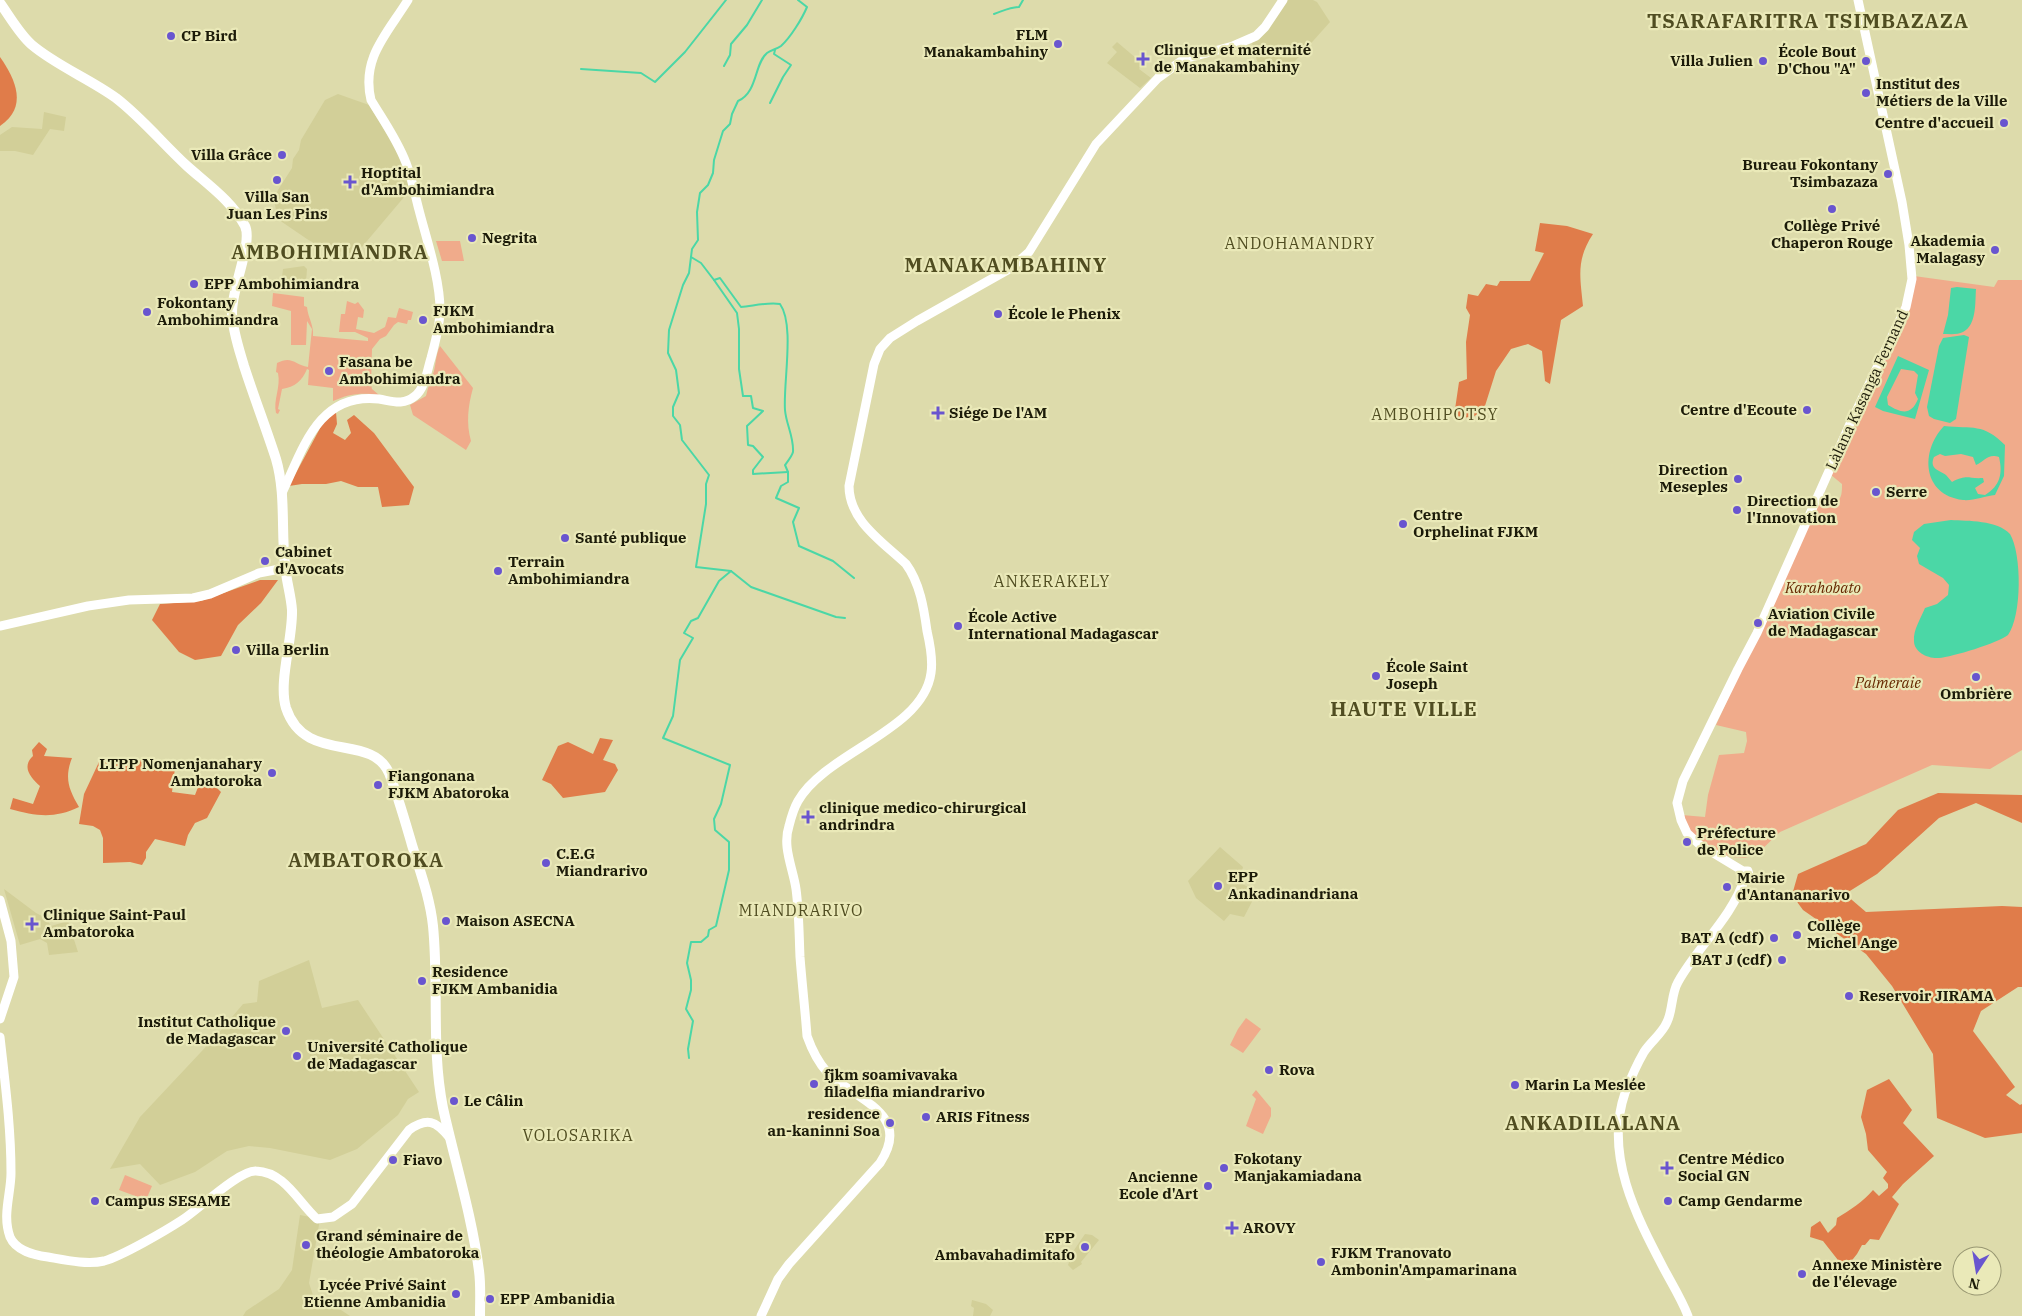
<svg xmlns="http://www.w3.org/2000/svg" width="2022" height="1316" viewBox="0 0 2022 1316" font-family="'IBM Plex Serif',serif">
  <style>
    .built { fill: #d2cf98 }
    .green { fill: #f0ab8b }
    .forest { fill: #e07c4a }
    .water { fill: #4bd7a6; fill-rule: evenodd }
    .lines { fill: none; stroke-linecap: round; stroke-linejoin: round }
    .stream { stroke: #4bd7a6; stroke-width: 2 }
    .tertiary { stroke: #fff; stroke-width: 9 }
    .secondary { stroke: #fff; stroke-width: 10 }
    .poi-dot { fill: #6955cf; stroke: #eae9b8; stroke-width: 2 }
    .labels { text-anchor: middle; stroke-width: 4.5; stroke-linejoin: round; paint-order: stroke }
    .poi-label { font-size: 15px; font-weight: bold; fill: #1c1b09; stroke: #eae9b8; text-anchor: start }
    .street-label { font-size: 15px; fill: #1c1b09; stroke: #eae9b8 }
    .park-label { font-size: 15px; font-style: italic; fill: #662700; stroke: #eae9b8 }
    .neighbourhood-label { font-size: 16px; letter-spacing: 1px; fill: #504d21; stroke: #eae9b8 }
    .district-label { font-size: 20px; font-weight: bold; letter-spacing: 1px; fill: #504d21; stroke: #eae9b8 }
  </style>
  <rect width="100%" height="100%" fill="#dddbab"/>
  <!-- built -->
  <g class="built">
    <path d="M1288 0H1313L1317 2 1330 22 1288 69 1272 71 1257 61 1252 43Z"/>
    <path d="M1117 42 1143 64 1139 69 1151 78 1140 88 1107 63 1117 52 1112 47Z"/>
    <path d="M338 94 369 105 393 144 403 165 410 190 356 254 324 249 307 239 282 222 277 216 274 199 278 190 292 168 293 159 299 150 301 140 325 100Z"/>
    <path d="M44 112 66 117 64 131 50 129 33 155 15 151H0V135L12 127 42 129Z"/>
    <path d="M304 266 307 269 306 282 304 284 287 285 282 277 283 269Z"/>
    <path d="M1220 847 1243 867 1239 882 1257 892 1244 917 1230 914 1224 921 1196 898 1188 881Z"/>
    <path d="M4 889 36 913 46 918 51 926 68 921 78 952 49 955 47 943 40 939 20 945Z"/>
    <path d="M309 960 322 1008 358 1000 419 1092 408 1099 398 1115 357 1149 330 1160 270 1148 249 1146 227 1151 195 1172 160 1185 140 1164 110 1169 140 1117 216 1036 243 1004 257 1002 259 981Z"/>
    <path d="M300 1215 320 1219 309 1283 315 1301 341 1310 350 1316H243L246 1311 279 1289 292 1270Z"/>
    <path d="M1085 1234 1092 1235 1099 1240 1081 1262 1082 1264 1073 1270 1068 1265 1072 1253Z"/>
    <path d="M972 1300 986 1304 993 1310 990 1316H973L974 1308 971 1306Z"/>
  </g>
  <!-- green -->
  <g class="green">
    <path d="M436 241H460L464 261H442Z"/>
    <path d="M1914 276 1994 287 1998 280H2022V750L1990 769 1932 765 1780 832 1757 854 1745 858 1733 857 1722 854 1700 842 1687 829 1682 815 1705 817 1708 795 1719 755 1744 753 1747 741 1746 732 1716 725 1818 501 1836 503C1842 498 1842 492 1842 484L1831 475Z"/>
    <path d="M273 293 304 297V306L307 307C308 318 314 325 313 336L368 341V338L355 332H339L341 314H345L347 301 355 304 358 302 364 310 363 318 358 317 356 329 374 333 385 327 388 317 396 318 399 308 413 312 411 320H408L407 324 398 322 394 325 386 336 380 339 372 349 371 385 372 389 379 395C362 392 348 394 333 401V388L308 385 309 370 307 369C302 381 295 387 282 389L278 409 280 410 278 414 276 413C273 400 281 387 278 373L276 372 277 363C292 355 295 365 308 367L312 329 307 321 306 345H291V311L272 306Z"/>
    <path d="M440 346 473 388C468 406 466 423 471 441L466 450 413 415 410 405 426 396C428 387 431 380 434 371 436 363 436 354 440 346Z"/>
    <path d="M1246 1018 1261 1029 1243 1053 1230 1045 1238 1029Z"/>
    <path d="M1256 1090 1271 1108V1116L1263 1134 1246 1126 1256 1099 1252 1095Z"/>
    <path d="M125 1175 152 1186 146 1200 119 1190Z"/>
  </g>
  <!-- forest -->
  <g class="forest">
    <path d="M0 57C16 80 28 107 0 126Z"/>
    <path d="M1540 223 1567 226 1593 234C1576 260 1580 276 1583 306L1561 320 1550 384 1545 381 1542 351 1528 344 1511 349 1496 371 1484 409 1472 418 1454 416 1459 382 1467 379 1466 342 1470 315 1466 308 1468 294 1478 296 1486 284 1497 286 1500 281H1530L1544 253 1535 251Z"/>
    <path d="M336 412 337 424 333 433 345 440 351 433 347 420 354 415 374 433 414 487 409 505 382 507 378 487H358L341 481 326 484H302L289 486 325 419Z"/>
    <path d="M260 580H278L261 603 238 625 221 656 195 660 179 652 152 620 160 604 201 601Z"/>
    <path d="M600 738 613 740 603 760 615 764 618 770 605 792 563 798 551 784 542 780 558 746 568 742 593 754Z"/>
    <path d="M39 742 47 749 44 756 72 758C64 778 69 790 79 807 54 819 36 816 10 809L13 798 33 804 40 786C31 778 21 767 33 756L32 750Z"/>
    <path d="M144 760 175 768 172 792 195 795 200 782 215 786 221 792 207 818 195 823 188 835 185 846 155 839 146 852V858L142 865 130 862 103 863V838L100 830 93 826 79 824 84 794 99 762Z"/>
    <path d="M1938 793 2022 795V823L1976 803 1939 818 1877 874 1845 894 1866 912 2002 906 2022 907V987H2018L1981 1011 1973 1031 2015 1087 2006 1095 2020 1105 2022 1104V1133L1985 1138 1937 1118 1933 1054 1892 986 1866 954 1803 910 1792 895 1798 874 1866 844 1898 810Z"/>
    <path d="M1889 1079 1912 1110 1903 1123 1934 1156 1903 1184 1892 1197 1899 1204 1879 1240 1870 1239 1865 1245H1862L1857 1254 1845 1269 1823 1241 1810 1237 1811 1227 1820 1221 1828 1233 1836 1225 1837 1218C1850 1210 1863 1202 1873 1190L1879 1196 1888 1188V1184L1883 1178 1887 1172 1868 1150 1866 1134 1861 1117 1867 1090Z"/>
  </g>
  <!-- water -->
  <g class="water">
    <path d="M1957 287 1976 289C1975 302 1977 325 1963 332 1958 335 1949 334 1943 334L1948 315 1951 288Z"/>
    <path d="M1964 335 1969 337 1956 419 1950 423 1934 419 1929 416 1927 407 1939 346 1943 338Z"/>
    <path d="M1898 356 1929 370 1915 419 1883 411 1875 407ZM1901 369 1914 371 1918 375 1915 393 1918 399C1911 416 1901 413 1888 405L1887 397Z"/>
    <path d="M1944 426C1973 429 1983 423 2005 445L2004 476 1995 495C1985 496 1973 501 1963 500 1922 495 1920 451 1944 426ZM1940 454 1945 456 1961 454 1973 457 1976 465C1985 461 1988 453 1999 457 2003 474 2000 486 1985 495L1978 494 1975 488 1984 482 1983 478C1967 479 1968 474 1952 482 1950 480 1948 477 1946 475 1939 470 1929 469 1934 457Z"/>
    <path d="M1951 520C1968 521 1997 520 2010 534 2022 554 2022 616 2008 635 1998 643 1952 657 1939 658 1928 659 1914 652 1914 641 1913 630 1921 618 1925 608L1937 604 1948 595 1949 585 1943 578 1919 564 1917 556 1920 548 1912 540 1914 532 1924 524Z"/>
  </g>
  <g class="lines">
    <!-- stream -->
    <g class="stream">
      <path d="M994 14C1003 11 1010 7 1019 7L1023 0"/>
      <path d="M724 66 730 55 731 44 747 25 762 0"/>
      <path d="M581 69 641 73 655 82 685 52 726 0"/>
      <path d="M770 103 783 77 791 65 774 54 775 50"/>
      <path d="M691 257 701 263 714 280 720 278 741 307C753 306 767 302 780 304 795 325 783 383 785 410 786 424 794 437 793 452 792 456 788 461 785 465L788 472V482L781 486 776 498 799 508 793 522 799 546 833 561 854 578"/>
      <path d="M714 280 737 313 739 329V369L743 396H751L753 408 763 411 747 426 748 445 753 446 763 457 753 470V474L788 472"/>
      <path d="M731 571 751 587 836 617 845 618"/>
      <path d="M689 1058 688 1049 693 1021 686 1009 691 990V980L687 963 691 942H701L708 936 709 930 716 926 729 870V842L715 830 714 819 721 804 730 765 663 738 673 716 680 660 693 638 684 633 691 621 698 618 719 581 731 571 696 567 706 504V484L709 475 682 440 680 425 673 416V407L679 393 676 370 668 353 669 330 683 285 689 273 692 249 698 240 697 212 700 193 708 185 713 173 714 160 723 131 730 124 732 114 738 101C758 92 754 64 767 53 771 50 777 49 781 46 790 38 802 19 807 7L798 0"/>
    </g>
    <!-- tertiary -->
    <g class="tertiary">
      <path d="M282 493C303 449 318 392 379 399 392 401 403 406 415 396 425 388 427 371 431 358 435 343 440 326 440 310 440 279 427 241 419 210 415 195 412 178 406 163 398 141 383 120 371 100 361 58 387 34 408 0"/>
      <path d="M0 626 88 606 129 600 193 598 210 594 259 573 285 568"/>
      <path d="M1743 871 1742 876 1747 877 1749 875 1748 871H1743L1700 845 1687 833 1681 820 1677 803 1683 781 1738 669 1757 633 1849 426 1906 307 1912 279 1909 245 1902 202 1858 0"/>
      <path d="M0 900 11 941 14 977 0 1019"/>
      <path d="M0 1037C5 1082 11 1127 11 1173 11 1194 2 1215 10 1237 16 1251 34 1255 48 1257 65 1260 87 1265 104 1261 122 1256 165 1231 182 1220 198 1210 239 1170 256 1171 285 1172 298 1202 317 1219L333 1217 352 1204 409 1130C427 1117 436 1121 449 1137"/>
      <path d="M761 1316 778 1279 789 1264 880 1163C913 1113 856 1101 827 1072 817 1061 812 1050 807 1036 805 1009 802 983 800 957 799 934 799 911 796 889 793 868 782 847 789 826 791 818 794 808 798 801 826 752 923 731 931 673 933 660 930 644 927 631 924 609 920 583 906 564 883 542 849 521 849 486L874 364 880 349 890 338 917 321 1011 268 1029 252 1096 144 1158 78 1184 59 1233 46 1256 36 1265 27 1283 0"/>
      <path d="M1688 1316C1682 1300 1672 1284 1664 1269 1636 1216 1604 1154 1625 1093 1630 1080 1637 1064 1644 1052 1651 1041 1662 1034 1667 1022 1673 1010 1671 994 1678 982 1698 946 1731 919 1745 878"/>
    </g>
    <!-- secondary -->
    <path class="secondary" d="M0 3C10 17 20 35 32 45 57 66 90 79 116 98 142 118 163 144 187 166 207 184 232 201 245 226 253 243 231 289 232 314 233 332 239 349 244 366 254 397 266 428 276 459 286 493 281 530 285 565 286 580 291 595 292 610 293 639 278 682 286 708 305 765 371 732 389 773 398 796 405 821 412 845 420 871 430 898 433 926 439 986 431 1048 443 1108 455 1162 472 1216 479 1271 481 1285 480 1301 480 1316"/>
  </g>
  <!-- markers -->
  <g class="poi-dot">
    <circle cx="171" cy="36" r="5"/>
    <circle cx="1058" cy="44" r="5"/>
    <path d="M1140.5 51.5h5v5h5v5h-5v5h-5v-5h-5v-5h5z"/>
    <circle cx="1763" cy="61" r="5"/>
    <circle cx="1866" cy="61" r="5"/>
    <circle cx="1866" cy="93" r="5"/>
    <circle cx="2004" cy="123" r="5"/>
    <circle cx="282" cy="155" r="5"/>
    <circle cx="1888" cy="174" r="5"/>
    <circle cx="277" cy="180" r="5"/>
    <path d="M347.5 174.5h5v5h5v5h-5v5h-5v-5h-5v-5h5z"/>
    <circle cx="1832" cy="209" r="5"/>
    <circle cx="472" cy="238" r="5"/>
    <circle cx="1995" cy="250" r="5"/>
    <circle cx="194" cy="284" r="5"/>
    <circle cx="147" cy="312" r="5"/>
    <circle cx="998" cy="314" r="5"/>
    <circle cx="423" cy="320" r="5"/>
    <circle cx="329" cy="371" r="5"/>
    <circle cx="1807" cy="410" r="5"/>
    <path d="M935.5 405.5h5v5h5v5h-5v5h-5v-5h-5v-5h5z"/>
    <circle cx="1738" cy="479" r="5"/>
    <circle cx="1876" cy="492" r="5"/>
    <circle cx="1737" cy="510" r="5"/>
    <circle cx="1403" cy="524" r="5"/>
    <circle cx="565" cy="538" r="5"/>
    <circle cx="265" cy="561" r="5"/>
    <circle cx="498" cy="571" r="5"/>
    <circle cx="1758" cy="623" r="5"/>
    <circle cx="958" cy="626" r="5"/>
    <circle cx="236" cy="650" r="5"/>
    <circle cx="1376" cy="676" r="5"/>
    <circle cx="1976" cy="677" r="5"/>
    <circle cx="272" cy="773" r="5"/>
    <circle cx="378" cy="785" r="5"/>
    <path d="M805.5 809.5h5v5h5v5h-5v5h-5v-5h-5v-5h5z"/>
    <circle cx="1687" cy="842" r="5"/>
    <circle cx="546" cy="863" r="5"/>
    <circle cx="1218" cy="886" r="5"/>
    <circle cx="1727" cy="887" r="5"/>
    <circle cx="446" cy="921" r="5"/>
    <path d="M29.5 916.5h5v5h5v5h-5v5h-5v-5h-5v-5h5z"/>
    <circle cx="1797" cy="935" r="5"/>
    <circle cx="1774" cy="938" r="5"/>
    <circle cx="1782" cy="960" r="5"/>
    <circle cx="422" cy="981" r="5"/>
    <circle cx="1849" cy="996" r="5"/>
    <circle cx="286" cy="1031" r="5"/>
    <circle cx="297" cy="1056" r="5"/>
    <circle cx="1269" cy="1070" r="5"/>
    <circle cx="814" cy="1084" r="5"/>
    <circle cx="1515" cy="1085" r="5"/>
    <circle cx="454" cy="1101" r="5"/>
    <circle cx="926" cy="1117" r="5"/>
    <circle cx="890" cy="1123" r="5"/>
    <circle cx="393" cy="1160" r="5"/>
    <circle cx="1224" cy="1168" r="5"/>
    <path d="M1664.5 1160.5h5v5h5v5h-5v5h-5v-5h-5v-5h5z"/>
    <circle cx="1208" cy="1186" r="5"/>
    <circle cx="95" cy="1201" r="5"/>
    <circle cx="1668" cy="1201" r="5"/>
    <path d="M1229.5 1220.5h5v5h5v5h-5v5h-5v-5h-5v-5h5z"/>
    <circle cx="306" cy="1245" r="5"/>
    <circle cx="1085" cy="1247" r="5"/>
    <circle cx="1321" cy="1262" r="5"/>
    <circle cx="1802" cy="1274" r="5"/>
    <circle cx="456" cy="1294" r="5"/>
    <circle cx="490" cy="1299" r="5"/>
  </g>
  <g class="labels">
    <!-- poi labels -->
    <g class="poi-label">
      <text x="1048" y="40" text-anchor="end">FLM<tspan x="1048" dy="17">Manakambahiny</tspan></text>
      <text x="181" y="41">CP Bird</text>
      <text x="1154" y="55">Clinique et maternité<tspan x="1154" dy="17">de Manakambahiny</tspan></text>
      <text x="1856" y="57" text-anchor="end">École Bout<tspan x="1856" dy="17">D'Chou "A"</tspan></text>
      <text x="1753" y="66" text-anchor="end">Villa Julien</text>
      <text x="1876" y="89">Institut des<tspan x="1876" dy="17">Métiers de la Ville</tspan></text>
      <text x="1994" y="128" text-anchor="end">Centre d'accueil</text>
      <text x="272" y="160" text-anchor="end">Villa Grâce</text>
      <text x="1878" y="170" text-anchor="end">Bureau Fokontany<tspan x="1878" dy="17">Tsimbazaza</tspan></text>
      <text x="361" y="178">Hoptital<tspan x="361" dy="17">d'Ambohimiandra</tspan></text>
      <text x="277" y="202" text-anchor="middle">Villa San<tspan x="277" dy="17">Juan Les Pins</tspan></text>
      <text x="1832" y="231" text-anchor="middle">Collège Privé<tspan x="1832" dy="17">Chaperon Rouge</tspan></text>
      <text x="482" y="243">Negrita</text>
      <text x="1985" y="246" text-anchor="end">Akademia<tspan x="1985" dy="17">Malagasy</tspan></text>
      <text x="204" y="289">EPP Ambohimiandra</text>
      <text x="157" y="308">Fokontany<tspan x="157" dy="17">Ambohimiandra</tspan></text>
      <text x="433" y="316">FJKM<tspan x="433" dy="17">Ambohimiandra</tspan></text>
      <text x="1008" y="319">École le Phenix</text>
      <text x="339" y="367">Fasana be<tspan x="339" dy="17">Ambohimiandra</tspan></text>
      <text x="1797" y="415" text-anchor="end">Centre d'Ecoute</text>
      <text x="949" y="418">Siége De l'AM</text>
      <text x="1728" y="475" text-anchor="end">Direction<tspan x="1728" dy="17">Meseples</tspan></text>
      <text x="1886" y="497">Serre</text>
      <text x="1747" y="506">Direction de<tspan x="1747" dy="17">l'Innovation</tspan></text>
      <text x="1413" y="520">Centre<tspan x="1413" dy="17">Orphelinat FJKM</tspan></text>
      <text x="575" y="543">Santé publique</text>
      <text x="275" y="557">Cabinet<tspan x="275" dy="17">d'Avocats</tspan></text>
      <text x="508" y="567">Terrain<tspan x="508" dy="17">Ambohimiandra</tspan></text>
      <text x="1768" y="619">Aviation Civile<tspan x="1768" dy="17">de Madagascar</tspan></text>
      <text x="968" y="622">École Active<tspan x="968" dy="17">International Madagascar</tspan></text>
      <text x="246" y="655">Villa Berlin</text>
      <text x="1386" y="672">École Saint<tspan x="1386" dy="17">Joseph</tspan></text>
      <text x="1976" y="699" text-anchor="middle">Ombrière</text>
      <text x="262" y="769" text-anchor="end">LTPP Nomenjanahary<tspan x="262" dy="17">Ambatoroka</tspan></text>
      <text x="388" y="781">Fiangonana<tspan x="388" dy="17">FJKM Abatoroka</tspan></text>
      <text x="819" y="813">clinique medico-chirurgical<tspan x="819" dy="17">andrindra</tspan></text>
      <text x="1697" y="838">Préfecture<tspan x="1697" dy="17">de Police</tspan></text>
      <text x="556" y="859">C.E.G<tspan x="556" dy="17">Miandrarivo</tspan></text>
      <text x="1228" y="882">EPP<tspan x="1228" dy="17">Ankadinandriana</tspan></text>
      <text x="1737" y="883">Mairie<tspan x="1737" dy="17">d'Antananarivo</tspan></text>
      <text x="43" y="920">Clinique Saint-Paul<tspan x="43" dy="17">Ambatoroka</tspan></text>
      <text x="456" y="926">Maison ASECNA</text>
      <text x="1807" y="931">Collège<tspan x="1807" dy="17">Michel Ange</tspan></text>
      <text x="1764" y="943" text-anchor="end">BAT A (cdf)</text>
      <text x="1772" y="965" text-anchor="end">BAT J (cdf)</text>
      <text x="432" y="977">Residence<tspan x="432" dy="17">FJKM Ambanidia</tspan></text>
      <text x="1859" y="1001">Reservoir JIRAMA</text>
      <text x="276" y="1027" text-anchor="end">Institut Catholique<tspan x="276" dy="17">de Madagascar</tspan></text>
      <text x="307" y="1052">Université Catholique<tspan x="307" dy="17">de Madagascar</tspan></text>
      <text x="1279" y="1075">Rova</text>
      <text x="824" y="1080">fjkm soamivavaka<tspan x="824" dy="17">filadelfia miandrarivo</tspan></text>
      <text x="1525" y="1090">Marin La Meslée</text>
      <text x="464" y="1106">Le Câlin</text>
      <text x="880" y="1119" text-anchor="end">residence<tspan x="880" dy="17">an-kaninni Soa</tspan></text>
      <text x="936" y="1122">ARIS Fitness</text>
      <text x="1234" y="1164">Fokotany<tspan x="1234" dy="17">Manjakamiadana</tspan></text>
      <text x="1678" y="1164">Centre Médico<tspan x="1678" dy="17">Social GN</tspan></text>
      <text x="403" y="1165">Fiavo</text>
      <text x="1198" y="1182" text-anchor="end">Ancienne<tspan x="1198" dy="17">Ecole d'Art</tspan></text>
      <text x="105" y="1206">Campus SESAME</text>
      <text x="1678" y="1206">Camp Gendarme</text>
      <text x="1243" y="1233">AROVY</text>
      <text x="316" y="1241">Grand séminaire de<tspan x="316" dy="17">théologie Ambatoroka</tspan></text>
      <text x="1075" y="1243" text-anchor="end">EPP<tspan x="1075" dy="17">Ambavahadimitafo</tspan></text>
      <text x="1331" y="1258">FJKM Tranovato<tspan x="1331" dy="17">Ambonin'Ampamarinana</tspan></text>
      <text x="1812" y="1270">Annexe Ministère<tspan x="1812" dy="17">de l'élevage</tspan></text>
      <text x="446" y="1290" text-anchor="end">Lycée Privé Saint<tspan x="446" dy="17">Etienne Ambanidia</tspan></text>
      <text x="500" y="1304">EPP Ambanidia</text>
    </g>
    <!-- street labels -->
    <g class="street-label">
      <text transform="translate(1867 390) rotate(-65)" y="5">Làlana Kasanga Fernand</text>
    </g>
    <!-- park labels -->
    <g class="park-label">
      <text x="1823" y="593">Karahobato</text>
      <text x="1888" y="688">Palmeraie</text>
    </g>
    <!-- neighbourhood labels -->
    <g class="neighbourhood-label">
      <text x="1300" y="249">ANDOHAMANDRY</text>
      <text x="1435" y="420">AMBOHIPOTSY</text>
      <text x="1052" y="587">ANKERAKELY</text>
      <text x="801" y="916">MIANDRARIVO</text>
      <text x="578" y="1141">VOLOSARIKA</text>
    </g>
    <!-- district labels -->
    <g class="district-label">
      <text x="1808" y="28">TSARAFARITRA TSIMBAZAZA</text>
      <text x="330" y="259">AMBOHIMIANDRA</text>
      <text x="1006" y="272">MANAKAMBAHINY</text>
      <text x="1404" y="716">HAUTE VILLE</text>
      <text x="366" y="867">AMBATOROKA</text>
      <text x="1593" y="1130">ANKADILALANA</text>
    </g>
  </g>
  <!-- north arrow -->
  <g transform="translate(1977 1271) rotate(192)"><circle r="24" fill="#eae9b8" stroke="#989772"/>
  <path d="M0-4L9 19L0 12L-9 19Z" fill="#6955cf"/>
  <text y="-8" font-size="14" font-weight="bold" text-anchor="middle" fill="#1c1b09">N</text>
  </g>
</svg>
